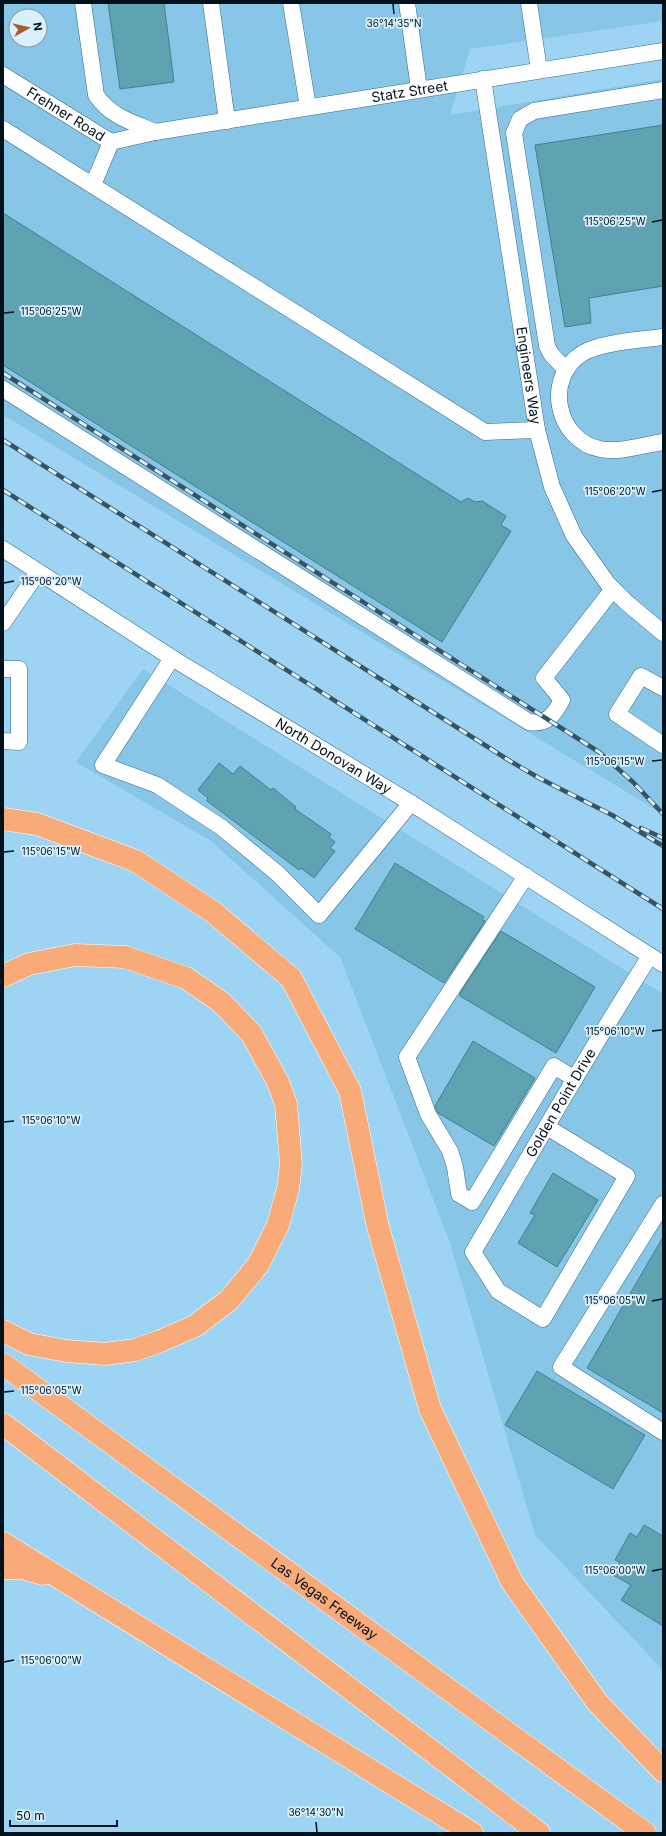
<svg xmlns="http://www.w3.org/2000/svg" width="666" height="1836" viewBox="0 0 666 1836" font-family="Inter,sans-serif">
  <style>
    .built { fill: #88c6e8; fill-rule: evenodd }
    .building { fill: #5fa2b1; stroke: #3e8290 }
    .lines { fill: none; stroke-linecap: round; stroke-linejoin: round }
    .minor-casing { stroke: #346a85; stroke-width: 17 }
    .highway-casing { stroke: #fff; stroke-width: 23 }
    .minor { stroke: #fff; stroke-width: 16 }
    .highway { stroke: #f9aa79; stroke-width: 22 }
    .rail-casing { stroke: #365465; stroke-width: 4.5 }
    .rail { stroke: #daf0fd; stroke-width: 3; stroke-dasharray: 9; stroke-linecap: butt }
    .ticks { fill: none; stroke: #00111c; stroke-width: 1.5 }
    .labels { text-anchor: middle; stroke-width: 3.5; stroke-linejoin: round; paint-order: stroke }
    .street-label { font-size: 14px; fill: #00111c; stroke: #daf0fd }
    .ticks-label { font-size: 10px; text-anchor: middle; fill: #00111c; stroke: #daf0fd; stroke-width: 3.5; stroke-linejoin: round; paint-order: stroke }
  </style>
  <rect width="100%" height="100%" fill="#9dd4f3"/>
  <!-- built -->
  <g class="built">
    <path d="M3 3H663V21L470 49 450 115 663 79V814L3 415ZM16 16H40V40H16Z"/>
    <path d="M143 669 663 994V1670L535 1535 450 1243 340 957 211 841 76 762Z"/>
  </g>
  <!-- building -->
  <g class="building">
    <path d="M108 3H164L174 82 120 89Z"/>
    <path d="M663 125V286L589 298 591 323 565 327 535 145Z"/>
    <path d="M3 213 461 502 468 498 475 502 482 501 506 516 501 525 511 531 442 642 3 365Z"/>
    <path d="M219 763 233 774 240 766 271 790 273 788 296 807 295 809 331 834 329 837 335 842 330 848 335 851 314 878 301 868 299 870 207 801 208 798 198 790Z"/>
    <path d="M395 863 484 917 482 920 485 921 444 983 355 929Z"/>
    <path d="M501 931 595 987 556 1053 460 996V993Z"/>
    <path d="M473 1041 535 1078 494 1146 438 1113 435 1106Z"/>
    <path d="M553 1173 598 1200 557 1267 518 1243 535 1215 530 1213Z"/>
    <path d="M663 1237V1413L587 1368Z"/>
    <path d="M537 1371 645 1435 613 1489 505 1425Z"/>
    <path d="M644 1525 663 1536V1626L621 1600 631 1585 613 1575 620 1562 615 1560 630 1533 637 1537Z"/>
  </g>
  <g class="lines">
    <defs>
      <g id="minor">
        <path d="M83 3 96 95C111 117 132 122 155 132"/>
        <path d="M211 3 227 121"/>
        <path d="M291 3 308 107"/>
        <path d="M407 3 419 89"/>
        <path d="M529 3 539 70"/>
        <path id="s1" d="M3 75 111 142 155 132 663 51"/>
        <path id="s2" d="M483 79 537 430 552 487 574 536 608 584 627 603 663 633"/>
        <path d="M3 129 485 432 537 430"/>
        <path d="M93 185 111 142"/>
        <path d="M663 337C641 340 601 342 583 353 543 377 556 440 600 449 619 453 643 445 663 442"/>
        <path d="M566 370 551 354 547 346 514 133 520 119 534 111 663 90"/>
        <path d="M3 389 529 722C547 725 554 715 562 700L544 678 613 589"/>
        <path id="s3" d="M3 549 172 658 411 803 663 964"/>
        <path d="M3 623 38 572"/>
        <path d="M172 658 103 765 157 785 221 827 277 873 319 915 411 803"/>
        <path d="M3 669H19V742L3 741"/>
        <path d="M663 688 641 676 617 714 663 745"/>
        <path d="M526 876 407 1057 428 1114 450 1151 455 1167 459 1194 472 1202 554 1066 575 1079"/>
        <path id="s4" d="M547 1127 627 1176 543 1319 498 1291 473 1252C532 1153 588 1052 650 956"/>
        <path d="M663 1204 561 1367 663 1432"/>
      </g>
      <g id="highway">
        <path d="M3 819 37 824 136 861 213 912 291 978 350 1091 378 1227 430 1409 512 1582 597 1702 663 1771"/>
        <path d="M3 976 29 964 75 955 125 957 186 978 221 1002 251 1033 278 1082 286 1104 291 1164 288 1189 278 1225 258 1265 229 1300 195 1326 158 1342 135 1350 106 1354 66 1351 29 1344 3 1331"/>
        <path id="s5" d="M3 1364 645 1833"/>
        <path d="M3 1424 539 1833"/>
        <path d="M3 1543 472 1833"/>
        <path d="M3 1568H22L43 1574"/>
      </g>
    </defs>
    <!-- minor casing -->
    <use href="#minor" class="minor-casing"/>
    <!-- highway casing -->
    <use href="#highway" class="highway-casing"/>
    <!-- minor -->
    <use href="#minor" class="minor"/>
    <!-- highway -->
    <use href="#highway" class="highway"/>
    <defs>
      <g id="rail">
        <path d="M3 373 599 752 633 782 663 814"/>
        <path d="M3 440 510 761 539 778 612 815 663 846"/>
        <path d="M3 490 663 909"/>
        <path d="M641 828 663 838"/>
      </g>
    </defs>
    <!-- rail casing -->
    <use href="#rail" class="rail-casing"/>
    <!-- rail -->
    <use href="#rail" class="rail"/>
  </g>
  <!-- ticks -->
  <path class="ticks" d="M393 4 394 14M652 222 662 220M4 313 14 312M652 492 662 490M4 583 14 581M652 761 662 760M4 852 14 851M652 1031 662 1030M4 1122 14 1121M652 1301 662 1299M4 1392 14 1391M652 1571 662 1569M4 1662 14 1660M316 1822 317 1832"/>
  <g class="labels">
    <!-- street labels -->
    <g class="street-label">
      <text dy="5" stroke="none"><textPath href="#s1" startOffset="430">Statz Street</textPath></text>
      <text dy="5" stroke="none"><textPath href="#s1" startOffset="74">Frehner Road</textPath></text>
      <text dy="5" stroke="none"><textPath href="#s2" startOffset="300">Engineers Way</textPath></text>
      <text dy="5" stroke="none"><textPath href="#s3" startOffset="390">North Donovan Way</textPath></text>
      <text dy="5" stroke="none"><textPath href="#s4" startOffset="532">Golden Point Drive</textPath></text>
      <text dy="5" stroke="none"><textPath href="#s5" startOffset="398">Las Vegas Freeway</textPath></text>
    </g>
  </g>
  <g class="ticks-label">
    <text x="394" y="27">36°14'35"N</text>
    <text x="615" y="225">115°06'25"W</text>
    <text x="51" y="315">115°06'25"W</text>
    <text x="615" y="495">115°06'20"W</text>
    <text x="51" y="585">115°06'20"W</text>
    <text x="615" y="765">115°06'15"W</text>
    <text x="51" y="855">115°06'15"W</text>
    <text x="615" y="1035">115°06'10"W</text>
    <text x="51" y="1124">115°06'10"W</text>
    <text x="615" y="1304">115°06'05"W</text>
    <text x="51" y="1394">115°06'05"W</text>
    <text x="615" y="1574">115°06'00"W</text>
    <text x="51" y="1664">115°06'00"W</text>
    <text x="316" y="1816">36°14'30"N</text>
  </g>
  <!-- border -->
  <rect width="666" height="1836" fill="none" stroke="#00111c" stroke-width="8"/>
  <!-- north arrow -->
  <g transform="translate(28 28) rotate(82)"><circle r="19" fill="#daf0fd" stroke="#8397a3"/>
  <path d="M0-3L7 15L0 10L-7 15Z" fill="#a25e2f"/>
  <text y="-6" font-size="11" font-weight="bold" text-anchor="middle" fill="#00111c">N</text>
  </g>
  <!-- scale -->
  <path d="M10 1820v6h107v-6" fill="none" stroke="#00111c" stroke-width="2"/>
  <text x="16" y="1820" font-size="12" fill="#00111c" stroke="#daf0fd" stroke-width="3" paint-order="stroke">50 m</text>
</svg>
